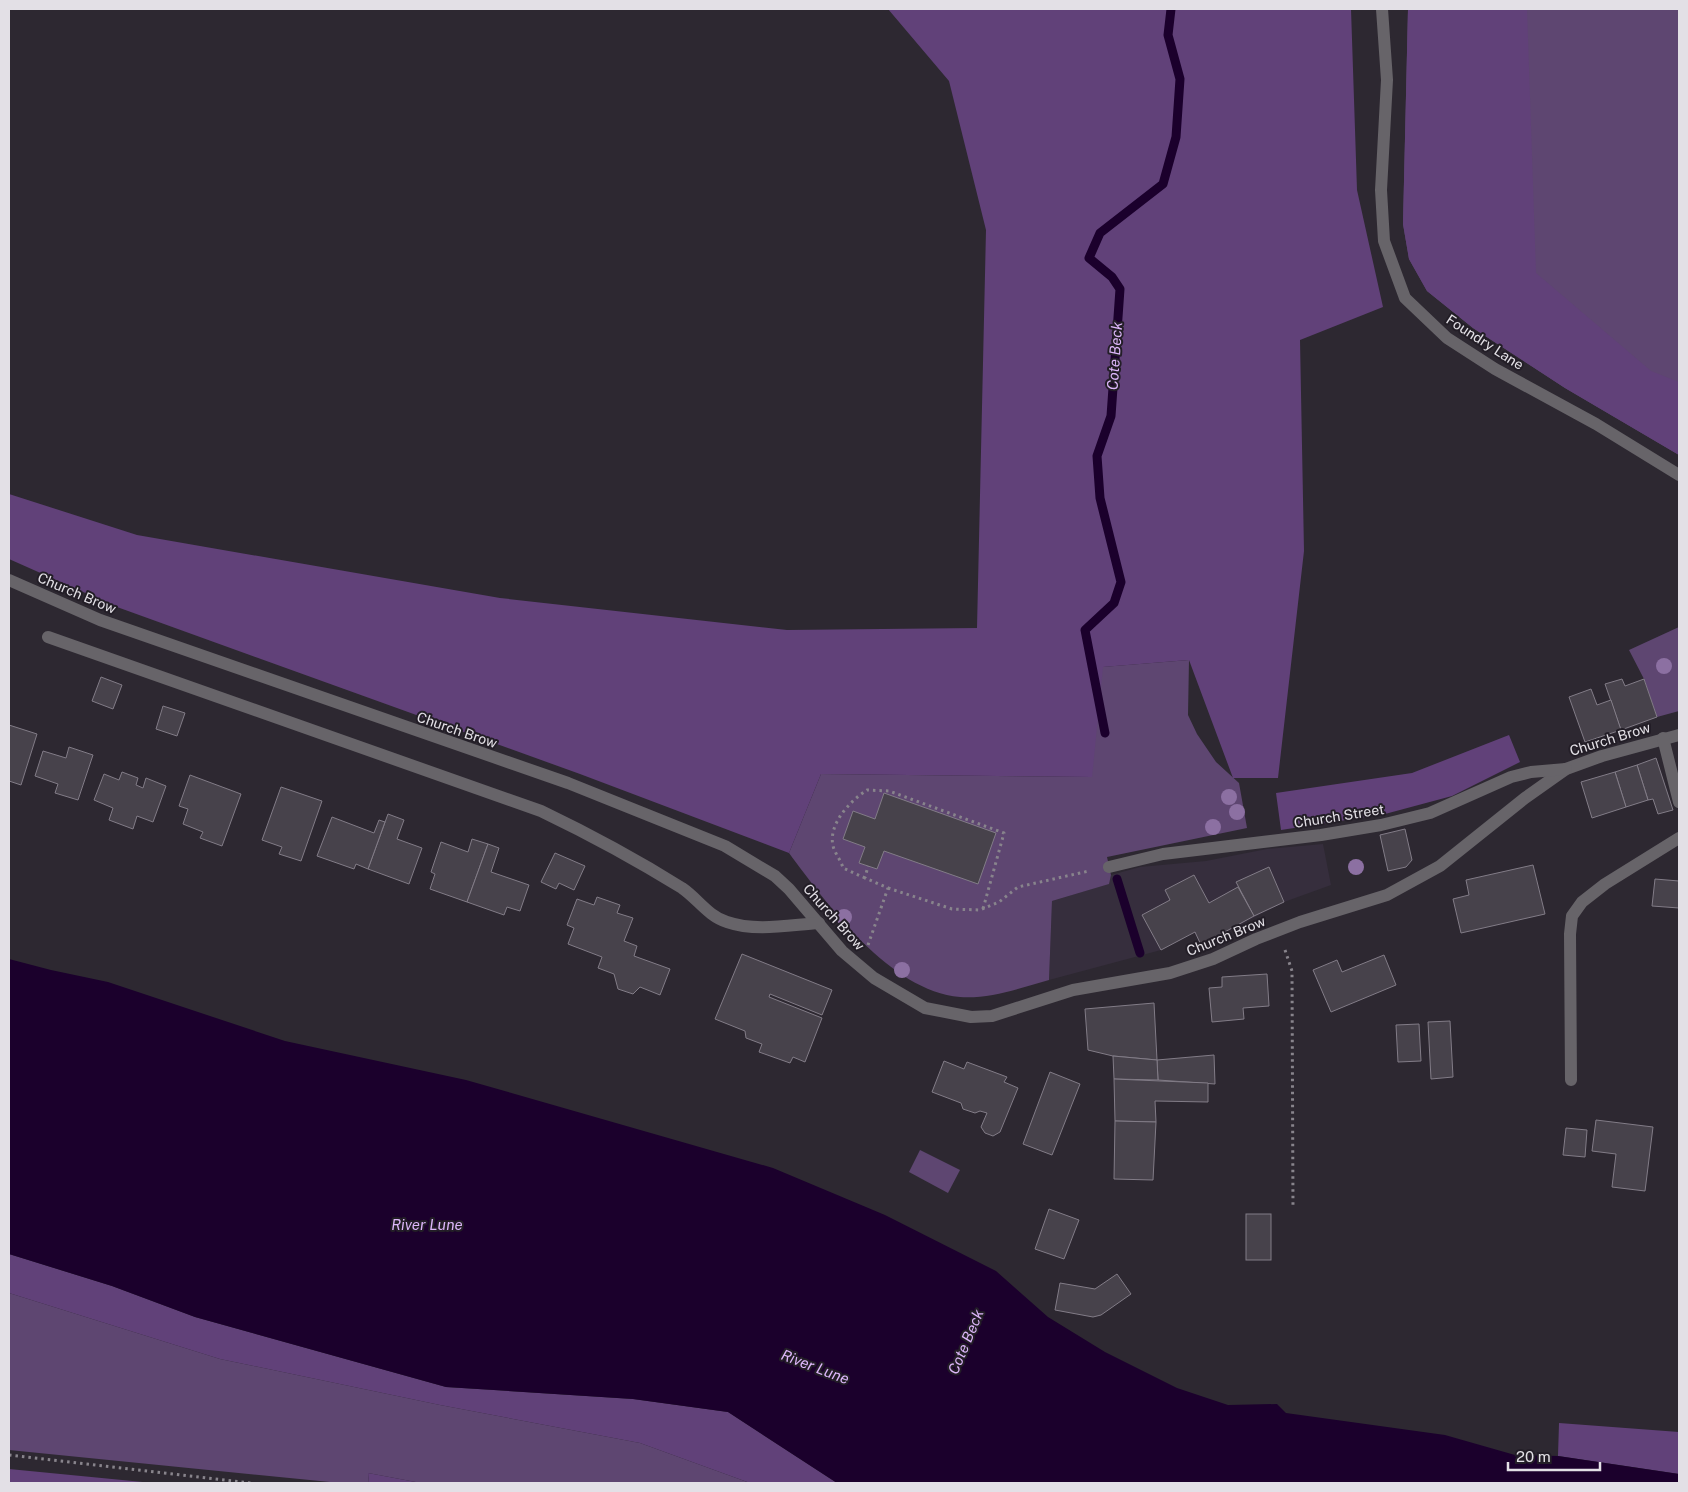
<svg xmlns="http://www.w3.org/2000/svg" width="1688" height="1492" viewBox="0 0 1688 1492" font-family="'Public Sans',sans-serif">
  <style>
    .built { fill: #362e3d }
    .green { fill: #5e4671 }
    .forest { fill: #614179 }
    .water { fill: #1b002c }
    .lines { fill: none; stroke-linecap: round; stroke-linejoin: round }
    .stream { stroke: #1b002c; stroke-width: 9 }
    .building { fill: #47424b; stroke: #827c87 }
    .path { stroke: #88848c; stroke-width: 3; stroke-dasharray: 2.5 4; stroke-linecap: butt }
    .minor { stroke: #676469; stroke-width: 12 }
    .tree { fill: #8c70a2 }
    .labels { text-anchor: middle; stroke-width: 4; stroke-linejoin: round; paint-order: stroke }
    .street-label { font-size: 14px; fill: #e3e0e6; stroke: #231e27 }
    .water-label { font-size: 15px; font-style: italic; fill: #dcb6f9; stroke: #231e27 }
  </style>
  <rect width="100%" height="100%" fill="#2d2831"/>
  <!-- built -->
  <path class="built" d="M1323 844 1331 885 1284 902 1201 945 1194 932 1161 950 1049 980 1052 901 1108 884 1111 875 1140 867 1206 861 1267 849Z"/>
  <!-- green -->
  <g class="green">
    <path d="M1408 9H1679V455L1565 388 1473 328 1427 291 1409 259 1403 224Z"/>
    <path d="M1679 627V711L1657 717 1644 679 1629 650Z"/>
    <path d="M1189 660 1188 715 1197 734 1216 762 1239 783 1247 828 1107 857 1111 875 1109 884 1052 901 1049 980C1020 988 990 999 960 997 890 991 827 904 789 853L821 774 1091 777 1102 667Z"/>
    <path d="M920 1150 960 1170 948 1193 909 1172Z"/>
    <path d="M9 1293 220 1359 440 1405 640 1443 750 1483H421L368 1473 369 1483H340L9 1450Z"/>
  </g>
  <!-- forest -->
  <g class="forest">
    <path d="M888 9H1351L1357 190 1383 307 1300 340 1304 551 1278 778H1233L1189 660 1103 667 1092 777 821 774 789 853 580 774 117 607 9 559V494L137 535 500 598 787 630 977 628 986 230 949 81Z"/>
    <path d="M1408 9H1527L1536 273 1651 371 1679 382V455L1565 388 1473 328 1427 291 1409 259 1403 224Z"/>
    <path d="M1509 735 1520 762 1452 796 1385 814 1281 830 1276 793 1412 773Z"/>
    <path d="M9 1254 112 1286 195 1317 446 1387 633 1399 728 1412 837 1483H750L640 1443 440 1405 220 1359 9 1293Z"/>
    <path d="M1559 1423 1679 1432V1474L1558 1456Z"/>
    <path d="M9 1469 153 1483H9Z"/>
    <path d="M368 1473 421 1483H369Z"/>
  </g>
  <!-- water -->
  <path class="water" d="M9 959 51 970 108 982 285 1041 466 1080 773 1168 885 1215 996 1271 1048 1317 1105 1352 1177 1388 1228 1405 1277 1404 1286 1413 1445 1435 1515 1455 1558 1456 1679 1474V1483H837L728 1412 633 1399 446 1387 195 1317 112 1286 9 1254Z"/>
  <g class="lines">
    <!-- stream -->
    <g class="stream">
      <path d="M1105 733 1085 630 1114 603 1121 582 1100 498 1097 456 1111 416 1120 289 1112 277 1089 258 1100 233 1163 184 1176 137 1180 79 1168 35 1171 9"/>
      <path d="M1117 879 1140 953"/>
    </g>
  </g>
  <!-- building -->
  <g class="building">
    <path d="M101 677 122 685 113 709 92 701Z"/>
    <path d="M1622 679 1625 686 1644 679 1657 717 1621 730 1605 684Z"/>
    <path d="M1591 689 1597 705 1611 700 1621 730 1585 742 1569 697Z"/>
    <path d="M163 706 185 713 177 736 156 729Z"/>
    <path d="M9 725 37 734 21 785 9 781Z"/>
    <path d="M69 747 93 755 78 800 55 793 58 784 35 776 43 751 66 758Z"/>
    <path d="M1656 758 1673 810 1658 814 1653 799 1648 800 1637 765Z"/>
    <path d="M1637 765 1648 800 1626 807 1615 772Z"/>
    <path d="M122 772 138 778 136 785 143 788 146 778 166 786 153 822 137 816 133 829 109 820 113 808 94 800 104 774 119 780Z"/>
    <path d="M1615 772 1626 807 1592 818 1581 782Z"/>
    <path d="M190 775 241 794 222 846 200 838 203 832 183 824 188 809 179 806Z"/>
    <path d="M281 787 322 801 301 861 279 854 282 847 262 840Z"/>
    <path d="M884 793 996 833 978 884 884 851 877 869 859 863 865 847 843 839 853 811 875 819Z"/>
    <path d="M388 814 404 820 397 839 422 848 409 884 368 869Z"/>
    <path d="M332 817 374 833 379 820 385 822 368 869 356 864 354 869 317 856Z"/>
    <path d="M1405 829 1412 860 1406 867 1388 871 1380 835Z"/>
    <path d="M472 839 488 844 467 902 430 889 435 874 431 872 441 842 468 852Z"/>
    <path d="M488 844 499 848 491 872 529 885 520 911 507 907 504 915 467 902Z"/>
    <path d="M555 853 585 866 574 890 559 883 556 889 541 882Z"/>
    <path d="M1533 865 1545 914 1461 933 1453 899 1469 895 1466 880Z"/>
    <path d="M1269 867 1284 902 1254 916 1236 882Z"/>
    <path d="M1194 875 1209 903 1238 887 1254 916 1201 945 1195 932 1161 950 1142 915 1170 900 1165 890Z"/>
    <path d="M1655 879 1679 881V908L1652 906Z"/>
    <path d="M597 897 620 905 617 913 633 918 624 941 637 946 634 956 670 969 660 995 640 987 633 994 618 989 614 974 598 968 602 957 568 944 574 928 567 925 577 899 594 905Z"/>
    <path d="M742 954 832 990 822 1015 770 994 769 997 822 1018 805 1062 793 1057 790 1063 759 1052 762 1044 746 1038 745 1031 715 1019Z"/>
    <path d="M1384 955 1396 985 1331 1012 1313 970 1337 960 1342 972Z"/>
    <path d="M1267 974 1269 1006 1243 1008 1244 1019 1212 1022 1209 988 1222 987V977Z"/>
    <path d="M1154 1003 1157 1060 1113 1056 1088 1050 1085 1009Z"/>
    <path d="M1450 1021 1453 1077 1431 1079 1428 1022Z"/>
    <path d="M1419 1024 1421 1061 1398 1062 1396 1025Z"/>
    <path d="M1214 1055 1215 1084 1158 1080 1157 1060Z"/>
    <path d="M1113 1056 1157 1060 1158 1080 1114 1079Z"/>
    <path d="M944 1061 964 1069 967 1062 1007 1077 1004 1082 1018 1088 1000 1132 993 1136 985 1133 981 1127 987 1113 980 1111 975 1113 963 1109 961 1103 932 1092Z"/>
    <path d="M1050 1072 1080 1084 1052 1155 1023 1144Z"/>
    <path d="M1114 1079 1208 1083V1102L1155 1101 1156 1122 1115 1121Z"/>
    <path d="M1596 1120 1653 1127 1645 1191 1612 1187 1616 1154 1592 1151Z"/>
    <path d="M1115 1121 1156 1122 1153 1180 1114 1179Z"/>
    <path d="M1566 1128 1587 1130 1585 1157 1563 1155Z"/>
    <path d="M1049 1209 1079 1220 1064 1259 1035 1249Z"/>
    <rect x="1246" y="1214" width="25" height="46"/>
    <path d="M1117 1274 1131 1294 1101 1315 1093 1317 1055 1310 1060 1283 1095 1289Z"/>
  </g>
  <g class="lines">
    <!-- path -->
    <g class="path">
      <path d="M865 878 843 868C841 860 835 854 833 846 828 824 850 801 867 790L889 791 1004 833 983 909"/>
      <path d="M888 888 952 909 980 910 999 902 1018 887 1089 871"/>
      <path d="M868 945 888 888 865 878 868 866"/>
      <path d="M1285 950 1292 971 1293 1208"/>
      <path d="M9 1455 251 1483"/>
    </g>
    <!-- minor -->
    <g class="minor">
      <path d="M1382 9 1387 80 1381 190 1384 241 1405 298 1447 338 1495 369 1596 424 1679 475"/>
      <path d="M9 580 100 620 568 783 725 846 775 876 789 889 842 951 874 978 925 1008 971 1017 992 1016 1073 990 1170 973 1213 959 1256 939 1300 922 1387 895 1440 866 1525 798 1566 769 1602 756 1679 735"/>
      <path d="M48 637 541 811C589 834 637 860 682 888 698 899 708 916 727 922 756 932 789 925 819 923"/>
      <path d="M1663 738 1679 802"/>
      <path d="M1109 867 1163 854 1321 835 1381 825 1430 813 1511 777 1531 772 1566 769"/>
      <path d="M1571 1080 1570 934 1572 916 1582 902 1605 884 1679 838"/>
    </g>
  </g>
  <!-- trees -->
  <g class="tree">
    <circle cx="1664" cy="666" r="8"/>
    <circle cx="1229" cy="797" r="8"/>
    <circle cx="1237" cy="812" r="8"/>
    <circle cx="1213" cy="827" r="8"/>
    <circle cx="1356" cy="867" r="8"/>
    <circle cx="844" cy="917" r="8"/>
    <circle cx="902" cy="970" r="8"/>
  </g>
  <g class="labels">
    <!-- street labels -->
    <g class="street-label">
      <text transform="translate(1485 342) rotate(33)" y="5">Foundry Lane</text>
      <text transform="translate(77 593) rotate(23)" y="5">Church Brow</text>
      <text transform="translate(457 730) rotate(19)" y="5">Church Brow</text>
      <text transform="translate(1610 739) rotate(-17)" y="5">Church Brow</text>
      <text transform="translate(1339 816) rotate(-9)" y="5">Church Street</text>
      <text transform="translate(834 917) rotate(48)" y="5">Church Brow</text>
      <text transform="translate(1226 936) rotate(-22)" y="5">Church Brow</text>
    </g>
    <!-- water labels -->
    <g class="water-label">
      <text transform="translate(1115 356) rotate(-86)" y="5">Cote Beck</text>
      <text x="427" y="1230">River Lune</text>
      <text transform="translate(966 1342) rotate(-67)" y="5">Cote Beck</text>
      <text transform="translate(815 1367) rotate(21)" y="5">River Lune</text>
    </g>
  </g>
  <!-- border -->
  <rect width="1688" height="1492" fill="none" stroke="#e3e0e6" stroke-width="20"/>
  <!-- scale -->
  <path d="M1508 1462v8h92v-8" fill="none" stroke="#e3e0e6" stroke-width="2.5"/>
  <text x="1516" y="1462" font-size="15" fill="#e3e0e6" stroke="#231e27" stroke-width="4" paint-order="stroke">20 m</text>
</svg>
